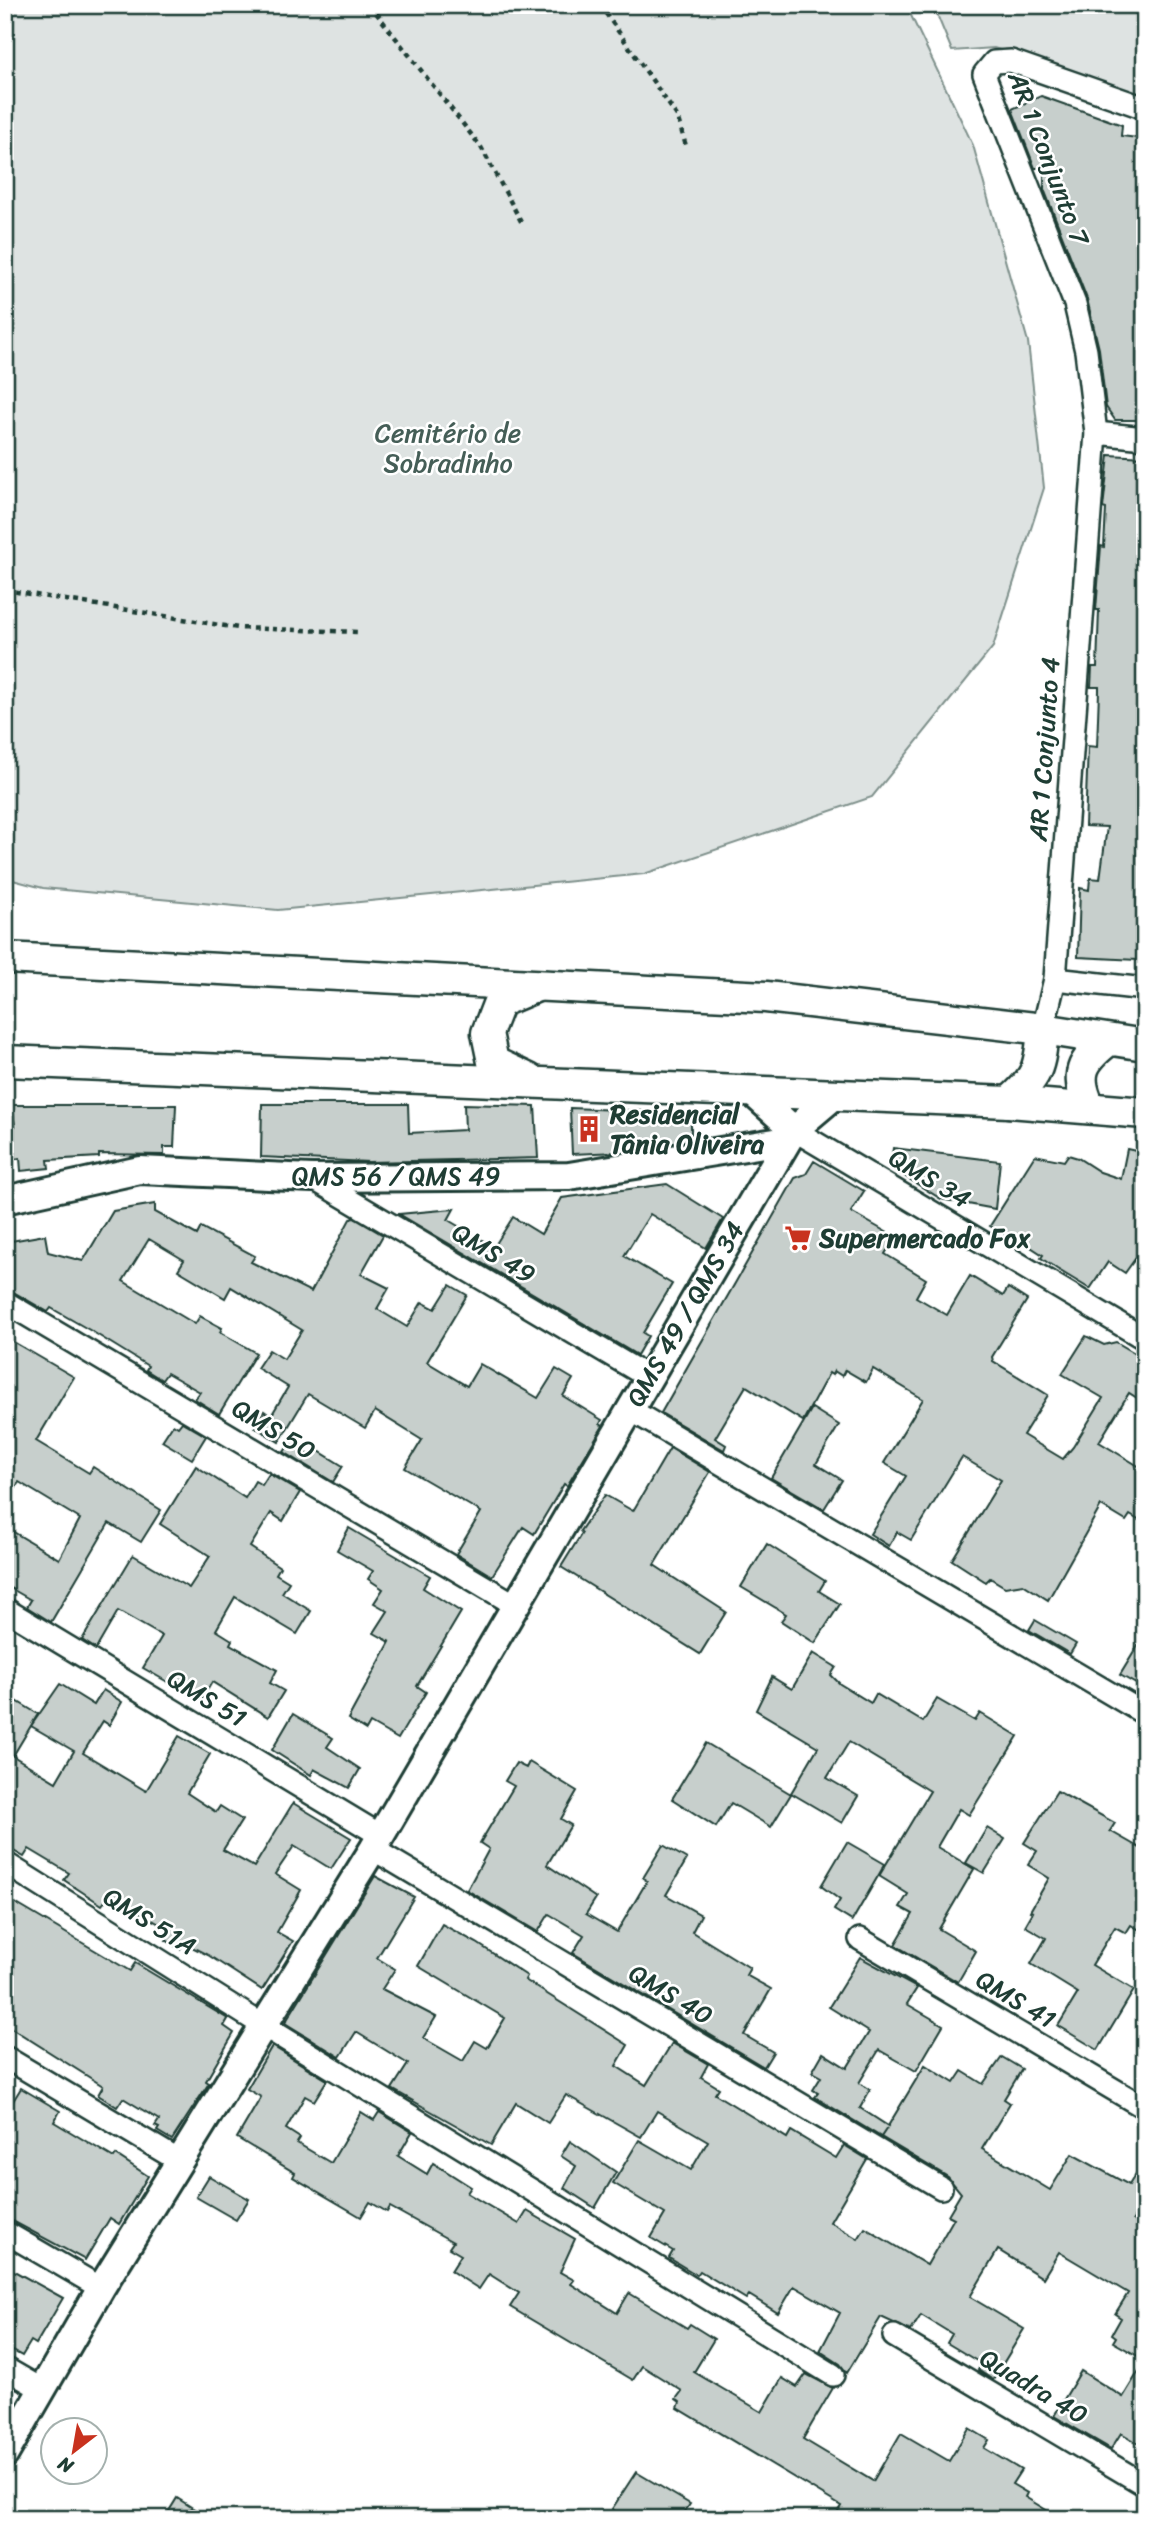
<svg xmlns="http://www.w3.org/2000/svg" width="1150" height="2524" viewBox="0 0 1150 2524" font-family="Sriracha,sans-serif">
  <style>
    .green { fill: #dee3e2; stroke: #7e908b; stroke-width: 2 }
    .building { fill: #c7cfcc; stroke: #1f3d34; stroke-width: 2 }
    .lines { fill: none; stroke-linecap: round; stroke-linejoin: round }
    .minor-casing { stroke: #1f3d34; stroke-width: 26 }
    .tertiary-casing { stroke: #1f3d34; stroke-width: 32 }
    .secondary-casing { stroke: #1f3d34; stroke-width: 35 }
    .path { stroke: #1f3d34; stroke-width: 4.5; stroke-dasharray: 5 5; stroke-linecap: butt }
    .minor { stroke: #fff; stroke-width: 21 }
    .tertiary { stroke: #fff; stroke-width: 26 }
    .secondary { stroke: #fff; stroke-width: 30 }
    .labels { text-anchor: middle; stroke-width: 5; stroke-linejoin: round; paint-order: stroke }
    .street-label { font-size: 26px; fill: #1f3d34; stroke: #fff }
    .park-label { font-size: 26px; fill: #455e57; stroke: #fff }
    .poi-label { font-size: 26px; font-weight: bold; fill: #1f3d34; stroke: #fff; text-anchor: start }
  </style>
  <rect width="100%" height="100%" fill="#fff"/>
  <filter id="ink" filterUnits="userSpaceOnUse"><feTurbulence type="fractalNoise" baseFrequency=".0143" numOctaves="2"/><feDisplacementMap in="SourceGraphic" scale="14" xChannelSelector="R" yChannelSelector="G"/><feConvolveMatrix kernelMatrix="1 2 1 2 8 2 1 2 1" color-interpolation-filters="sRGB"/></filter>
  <g filter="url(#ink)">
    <!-- green -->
    <g class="green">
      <path d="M5 5H906L973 145 1028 342 1044 488 993 647 872 797 644 874 278 910 43 888 5 878Z"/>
      <path d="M933 5H1145V97L994 48 952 51Z"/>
    </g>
    <!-- building -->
    <g class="building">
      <path d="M1041 96 1122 125 1121 136 1145 139V420H1115L1106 407 1099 349 1087 299 1044 189V168H1035L1012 109Z"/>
      <path d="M1109 455 1145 457V817L1137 960 1078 957 1080 888 1089 890 1090 878 1100 879 1107 827 1085 826 1088 746 1097 747 1099 691V687H1091L1092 667H1097L1099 610H1096L1101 546 1104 547 1106 509 1103 508Z"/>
      <path d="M262 1104H408L409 1133 465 1130 464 1104 535 1106 538 1158 369 1162 261 1157Z"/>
      <path d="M12 1105H176L174 1147H164V1155L99 1154V1157L48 1160 49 1168 21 1171 20 1158 5 1161V1127L15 1126Z"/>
      <path d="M570 1108 691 1113V1140L618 1152 572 1154Z"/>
      <path d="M893 1148 1000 1161 995 1209 941 1199 890 1167Z"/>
      <path d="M1127 1149 1145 1153V1245L1125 1273 1108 1262 1090 1289 1057 1269 1041 1258 1043 1255 1009 1233 1007 1236 990 1226 1035 1155 1064 1161 1068 1155 1078 1158 1100 1172 1121 1179Z"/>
      <path d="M814 1161 864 1191 851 1212 895 1237 885 1254 926 1279 916 1297 947 1315 970 1276 1003 1296 1008 1288 1027 1300 992 1357 993 1361 1048 1395 1023 1435 1063 1459 1073 1447 1103 1398 1062 1374 1086 1336 1104 1345 1116 1342 1145 1359V1403L1129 1393 1099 1442 1145 1470V1524L1130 1515 1126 1521 1101 1506 1048 1600 1023 1584 1005 1587 990 1578 986 1582 952 1560 1001 1480 962 1457 911 1540 897 1532 889 1546 870 1534 906 1476 884 1463 923 1399 873 1369 866 1382 845 1370 842 1376 834 1371 832 1375 829 1373 803 1421 746 1386 715 1438 726 1445 724 1450 661 1413 795 1178 806 1174Z"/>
      <path d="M667 1184 723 1219 706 1248 650 1214 624 1256 672 1284 643 1333 648 1336 637 1355 399 1214 454 1209 448 1220 494 1247 513 1217 541 1234 562 1198Z"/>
      <path d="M155 1204V1212L197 1235 201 1227 255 1256 251 1262 311 1292 350 1219 354 1218 383 1235 361 1274 389 1288 377 1309 407 1327 422 1302 435 1309 450 1285 467 1295 427 1362 467 1386 480 1364 538 1398 556 1369 573 1379 563 1396 602 1420 600 1424 603 1426 567 1486 564 1484 534 1534 523 1527 492 1576 456 1554 481 1512 405 1468 422 1440 375 1411 365 1428 308 1394 279 1442 255 1427 264 1411 271 1416 288 1387 257 1368 269 1350 284 1359 302 1330 231 1287 225 1298 178 1270 184 1260 149 1239 123 1281 195 1324 200 1316 222 1328 220 1332 256 1353 219 1414 195 1399 200 1392 167 1373 162 1380 146 1370 148 1366 93 1332 51 1308 48 1312 5 1287V1242L45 1235 48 1252 83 1261 113 1211Z"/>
      <path d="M5 1337 74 1377 36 1441 89 1473 93 1467 161 1510 141 1542 109 1523 51 1622 27 1607 31 1600 5 1585V1527L59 1559 80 1519 19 1482 5 1505Z"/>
      <path d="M812 1408 839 1425 816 1464 842 1480 824 1509 771 1478Z"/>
      <path d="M182 1422 206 1436 192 1459 162 1441 173 1424 178 1427Z"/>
      <path d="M290 1443 313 1457 317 1450 343 1466 333 1482 284 1452Z"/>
      <path d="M670 1448 710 1472 654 1565 726 1612 700 1654 561 1567 582 1533 580 1531 605 1495 633 1511Z"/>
      <path d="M196 1466 245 1498 255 1481 262 1485 269 1474 300 1492 283 1521 271 1513 250 1547 280 1567 276 1574 289 1582 282 1593 311 1611 297 1634 235 1597 216 1630 232 1640 230 1644 277 1670 270 1683 284 1691 268 1717 212 1682 201 1701 143 1668 162 1636 118 1611 96 1649 82 1640 133 1555 189 1588 210 1556 160 1524Z"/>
      <path d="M349 1528 430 1576 423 1588 461 1612 417 1686 426 1692 398 1739 370 1723 366 1730 348 1719 390 1642 374 1633 388 1611 374 1603 383 1589 368 1579 373 1571 337 1550Z"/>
      <path d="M767 1544 825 1581 819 1591 840 1604 815 1643 781 1621 786 1614 741 1587Z"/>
      <path d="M1035 1620 1076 1644 1070 1654 1029 1630Z"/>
      <path d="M1145 1634V1689L1120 1675Z"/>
      <path d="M813 1653 836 1667 831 1675 840 1684 871 1703 876 1694 923 1722 937 1699 975 1721 980 1713 1018 1736 969 1815 959 1809 937 1847 974 1869 939 1929 976 1951 958 1982 895 1945 913 1914 900 1907 908 1894 879 1876 930 1791 849 1742 827 1778 858 1796 842 1823 791 1793 818 1747 756 1710 772 1677 792 1689Z"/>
      <path d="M60 1684 94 1705 103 1690 122 1702 109 1725 103 1721 83 1753 146 1791 179 1736 210 1754 187 1793 216 1812 220 1806 242 1820 223 1850 254 1867 293 1803 351 1838 331 1869 294 1846 275 1874 301 1890 277 1932 293 1941 262 1990 208 1955 184 1943 180 1949 166 1940 170 1930 109 1896 102 1905 64 1880 69 1873 29 1849 24 1857 5 1846V1694L38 1714 13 1756 56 1782 74 1751 31 1726Z"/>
      <path d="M293 1714 333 1738 327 1747 360 1769 349 1788 314 1769 311 1775 272 1750Z"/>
      <path d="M706 1743 791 1794 771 1827 731 1803 716 1827 672 1799Z"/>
      <path d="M529 1762 577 1791 561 1819 571 1825 547 1865 596 1898 586 1914 617 1932 647 1881 643 1878 663 1845 687 1859 666 1895 701 1915 692 1932 750 1968 746 1975 771 1989 744 2035 773 2052 764 2067 573 1953 584 1935 549 1914 538 1932 467 1890 489 1849 480 1843 514 1786 505 1781 516 1763 526 1768Z"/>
      <path d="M1057 1791 1115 1823 1110 1831 1145 1851V1933L1131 1925 1126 1933 1115 1927 1092 1965 1134 1990 1098 2050 1058 2026 1078 1993 1031 1964 1046 1938 1025 1926 1033 1912 1030 1911 1049 1878 1028 1865 1037 1851 1024 1843Z"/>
      <path d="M987 1828 1005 1839 984 1873 966 1863Z"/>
      <path d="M847 1842 885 1864 852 1921 834 1910 840 1900 821 1886Z"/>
      <path d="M375 1876 414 1897 377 1958 395 1969 382 1989 436 2017 423 2038 463 2061 475 2041 487 2048 505 2018 418 1966 442 1924 477 1943 527 1976 525 1980 628 2045 616 2066 646 2085 672 2043 708 2064 701 2077 719 2088 715 2094 787 2138 791 2131 836 2158 844 2145 867 2159 830 2222 858 2239 865 2228 927 2265 954 2218 948 2215 961 2193 948 2177 881 2137 887 2128 881 2137 815 2097 818 2093 813 2090 821 2077 812 2072 823 2053 847 2068 869 2032 829 2007 860 1957 917 1988 907 2004 943 2025 916 2071 879 2050 859 2083 870 2090 860 2108 888 2126 925 2065 954 2083 962 2071 983 2084 1002 2057 1022 2069 1004 2099 1010 2103 982 2149 1050 2190 1072 2154 1129 2185 1145 2159V2200L1133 2220 1145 2227V2360L1113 2342 1116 2337 1112 2334 1121 2318 1115 2314 1128 2293 1059 2252 1043 2278 998 2250 970 2297 1024 2329 993 2380 978 2370 982 2364 947 2343 952 2334 921 2315 911 2331 881 2317 847 2373 840 2364 820 2351 840 2313 794 2286 778 2313 749 2295 746 2299 700 2271 697 2275 669 2258 673 2251 651 2238 665 2214 613 2183 639 2140 691 2170 708 2141 657 2111 641 2137 566 2095 548 2123 516 2103 491 2145 392 2089 408 2064 356 2032 340 2057 285 2023Z"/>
      <path d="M5 1897 130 1971 135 1963 228 2019 224 2026 234 2033 206 2081 209 2083 172 2140 157 2131 159 2128 155 2126 159 2120 123 2098 117 2107 98 2095 103 2086 5 2024Z"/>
      <path d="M272 2046 327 2080 314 2101 305 2096 286 2129 300 2138 297 2143 331 2163 361 2112 374 2120 379 2112 412 2132 398 2156 427 2174 433 2163 471 2187 467 2193 519 2224 527 2211 575 2239 560 2272 574 2280 571 2284 617 2313 629 2293 687 2328 690 2324 714 2339 694 2372 762 2412 782 2378 797 2387 806 2374 833 2388 803 2439 873 2481 901 2433 949 2461 969 2428 989 2440 984 2448 1021 2470 1012 2484 1027 2493 1025 2497 1061 2519H833L841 2506 678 2408 680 2402 676 2399 682 2391 642 2366 633 2380 510 2307 519 2293 489 2274 479 2289 451 2271 461 2255 449 2248 453 2242 390 2207 387 2212 370 2202 361 2217 293 2177 295 2173 237 2138 261 2097 247 2089Z"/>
      <path d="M21 2088 60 2111 54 2122 114 2158 116 2155 148 2176 119 2224 110 2218 85 2260 5 2217V2114Z"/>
      <path d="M570 2141 616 2172 595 2208 564 2188 576 2166 561 2156Z"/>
      <path d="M209 2176 249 2199 236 2220 196 2197Z"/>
      <path d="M5 2266 63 2298 36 2344 31 2341 22 2356 5 2347Z"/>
      <path d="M1145 2361V2447L1121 2433 1111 2449 1054 2416 1081 2371 1123 2397Z"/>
      <path d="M636 2472 690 2504 680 2519H627L612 2509Z"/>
      <path d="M177 2498 210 2519H164Z"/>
    </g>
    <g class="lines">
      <defs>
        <g id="minor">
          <path d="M1096 433 1145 438"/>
          <path d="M1055 979 1145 989"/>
          <path d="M1043 1029 1055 979 1096 433 1086 351 1075 304 984 74 994 62 1011 61 1145 108"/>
          <path d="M794 1130 1145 1339"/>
          <path d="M312 1178 648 1377"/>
          <path d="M5 1302 514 1604"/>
          <path d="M629 1409 1145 1714"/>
          <path d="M5 1609 380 1835"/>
          <path d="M373 1849 941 2188"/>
          <path d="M5 1863 264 2026 833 2375"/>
          <path d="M860 1939 1145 2108"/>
          <path d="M5 2057 181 2162"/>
          <path d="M5 2232 101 2288"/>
          <path d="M894 2336 1145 2485"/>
          <path d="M5 2368 43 2390"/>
        </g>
        <g id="tertiary">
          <path d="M754 1094 794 1130"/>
          <path d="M5 1200 140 1170 312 1178 569 1176 787 1140"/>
          <path d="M5 2454 101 2288 373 1849 794 1130 833 1097"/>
        </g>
        <g id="secondary">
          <path d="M5 958 766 997 1043 1029 1145 1045"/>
          <path d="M5 1061 1009 1102 1145 1113"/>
          <path d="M529 1079 493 1062 487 1033 499 1002 537 986"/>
          <path d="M1009 1102C1038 1077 1040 1067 1043 1029"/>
          <path d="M1090 1108C1074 1075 1081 1061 1109 1040"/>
        </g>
      </defs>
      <!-- minor casing -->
      <use href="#minor" class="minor-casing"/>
      <!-- tertiary casing -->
      <use href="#tertiary" class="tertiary-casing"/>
      <!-- secondary casing -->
      <use href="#secondary" class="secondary-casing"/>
      <!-- path -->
      <g class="path">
        <path d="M370 5 481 147 523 225"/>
        <path d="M600 5 677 116 686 146"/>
        <path d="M5 590 238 628 360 632"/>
      </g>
      <!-- minor -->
      <use href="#minor" class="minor"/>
      <!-- tertiary -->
      <use href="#tertiary" class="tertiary"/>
      <!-- secondary -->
      <use href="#secondary" class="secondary"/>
    </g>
  </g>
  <!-- icons -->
  <defs>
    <symbol id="building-bare" viewBox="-9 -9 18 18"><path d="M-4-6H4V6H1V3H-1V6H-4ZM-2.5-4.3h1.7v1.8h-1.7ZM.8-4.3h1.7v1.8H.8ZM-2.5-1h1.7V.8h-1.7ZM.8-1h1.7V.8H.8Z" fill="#c8321e" stroke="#fff" stroke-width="2.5" paint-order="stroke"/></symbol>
    <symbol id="supermarket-bare" viewBox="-9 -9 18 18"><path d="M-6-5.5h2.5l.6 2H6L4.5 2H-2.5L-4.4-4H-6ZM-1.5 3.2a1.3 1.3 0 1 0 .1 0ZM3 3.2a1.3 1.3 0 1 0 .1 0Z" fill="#c8321e" stroke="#fff" stroke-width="2.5" paint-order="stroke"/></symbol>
  </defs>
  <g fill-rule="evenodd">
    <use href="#building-bare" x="570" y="1110" width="38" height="38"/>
    <use href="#supermarket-bare" x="779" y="1219" width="38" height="38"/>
  </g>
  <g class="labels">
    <!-- street labels -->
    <g class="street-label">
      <text transform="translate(1049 158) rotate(69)" y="9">AR 1 Conjunto 7</text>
      <text transform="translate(1044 749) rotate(-86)" y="9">AR 1 Conjunto 4</text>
      <text x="396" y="1185">QMS 56 / QMS 49</text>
      <text transform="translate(930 1178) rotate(31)" y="9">QMS 34</text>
      <text transform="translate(494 1253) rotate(31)" y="9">QMS 49</text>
      <text transform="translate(685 1314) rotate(-60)" y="9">QMS 49 / QMS 34</text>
      <text transform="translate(274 1429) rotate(31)" y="9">QMS 50</text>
      <text transform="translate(207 1698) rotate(31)" y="9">QMS 51</text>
      <text transform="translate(150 1921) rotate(32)" y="9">QMS 51A</text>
      <text transform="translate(671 1994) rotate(31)" y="9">QMS 40</text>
      <text transform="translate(1016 1999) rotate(31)" y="9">QMS 41</text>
      <text transform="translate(1034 2386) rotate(31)" y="9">Quadra 40</text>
    </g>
    <!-- park labels -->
    <g class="park-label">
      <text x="448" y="442">Cemitério de<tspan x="448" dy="30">Sobradinho</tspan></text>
    </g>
    <!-- poi labels -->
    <g class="poi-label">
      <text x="610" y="1123">Residencial<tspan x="610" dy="30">Tânia Oliveira</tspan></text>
      <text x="819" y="1247">Supermercado Fox</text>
    </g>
  </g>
  <!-- margin -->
  <rect width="1150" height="2524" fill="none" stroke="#fff" stroke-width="28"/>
  <rect x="14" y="14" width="1122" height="2496" fill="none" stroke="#1f3d34" stroke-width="2.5" filter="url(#ink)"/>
  <!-- north arrow -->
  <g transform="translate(74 2451) rotate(211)"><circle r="33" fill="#ffffff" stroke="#a5b1ae" stroke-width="2"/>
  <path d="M0-5L12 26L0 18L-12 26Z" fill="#c8321e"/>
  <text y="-10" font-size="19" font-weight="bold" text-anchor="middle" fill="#1f3d34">N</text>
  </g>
</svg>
